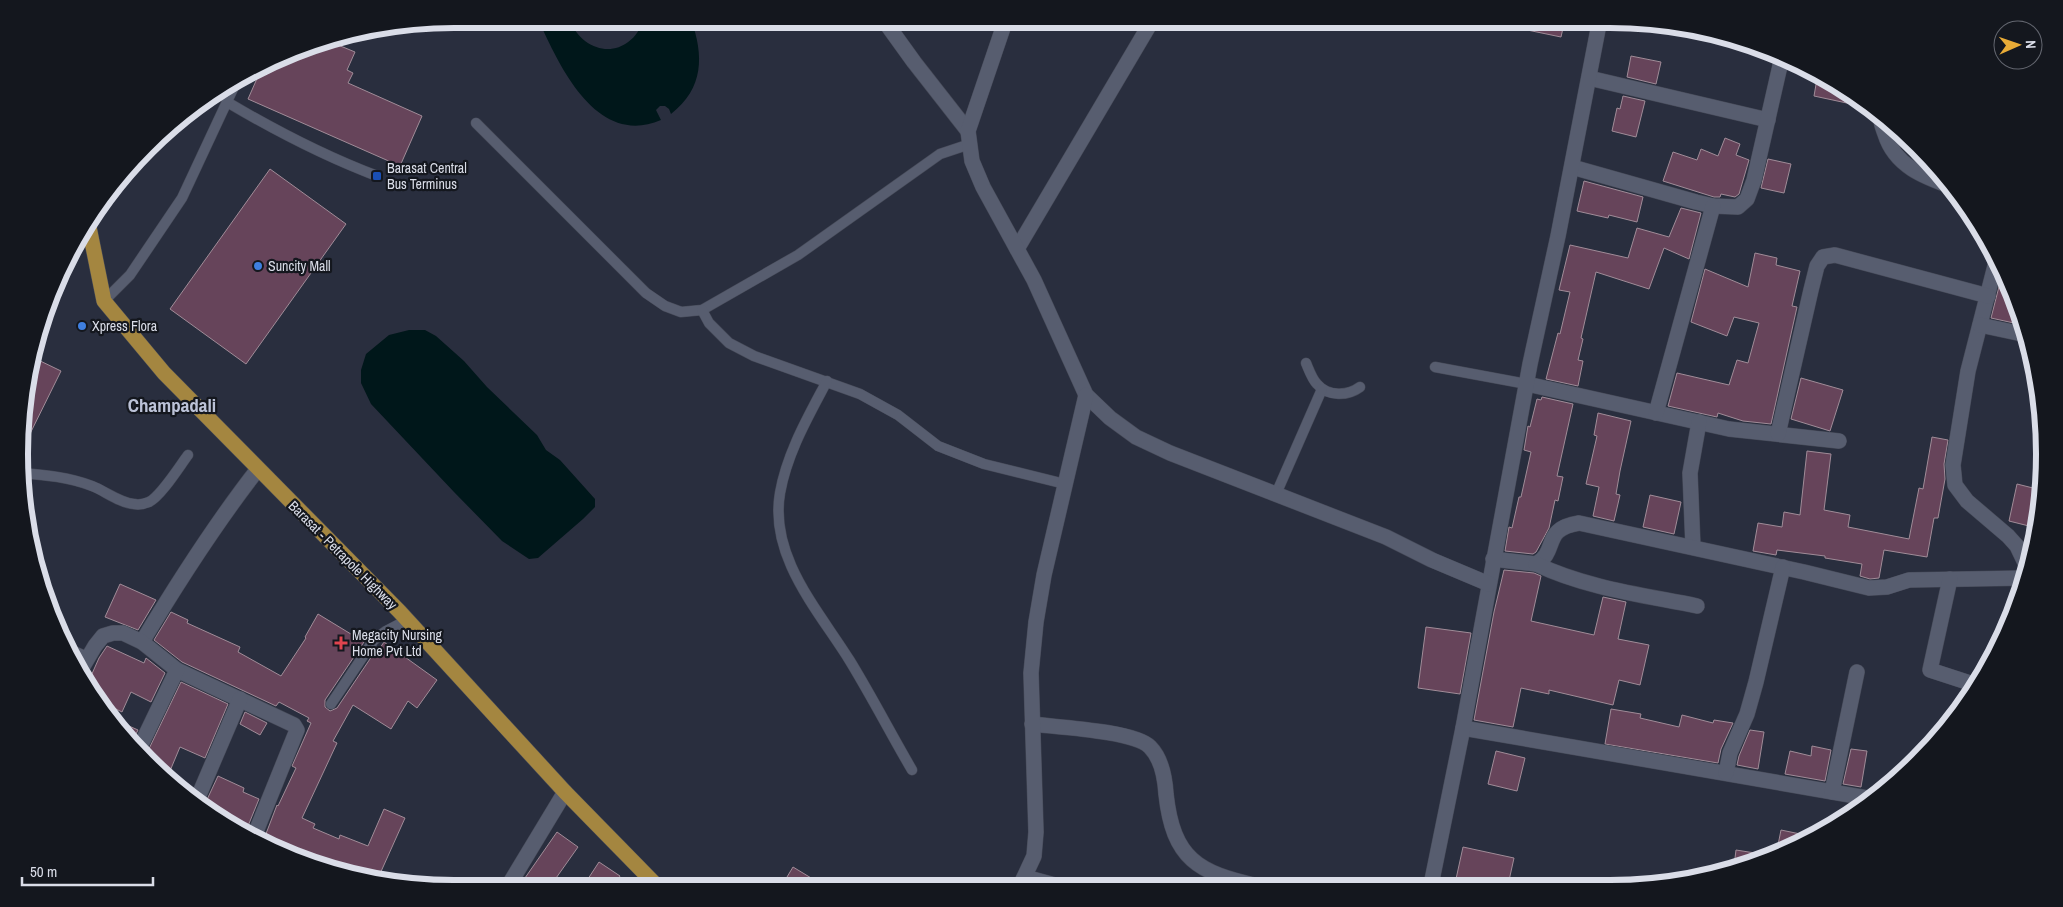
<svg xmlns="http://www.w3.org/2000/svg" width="2063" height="907" viewBox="0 0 2063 907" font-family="'Archivo Narrow',sans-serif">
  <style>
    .water { fill: #00171a }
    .building { fill: #66445a; stroke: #a08c98 }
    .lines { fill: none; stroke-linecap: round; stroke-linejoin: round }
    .service-casing { stroke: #464a58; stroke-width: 11 }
    .minor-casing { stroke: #464a58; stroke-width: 16 }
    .tertiary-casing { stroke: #464a58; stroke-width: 16 }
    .trunk-casing { stroke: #464a58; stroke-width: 16 }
    .service { stroke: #575d6f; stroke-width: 10 }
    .minor { stroke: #575d6f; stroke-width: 15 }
    .tertiary { stroke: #575d6f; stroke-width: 15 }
    .trunk { stroke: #a48640; stroke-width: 15 }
    .transit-dot { fill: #1a4fb4; stroke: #14171e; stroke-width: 2 }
    .shop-dot { fill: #3f7fe0; stroke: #14171e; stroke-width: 2 }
    .health-dot { fill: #e0444e; stroke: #14171e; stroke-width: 2 }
    .labels { text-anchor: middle; stroke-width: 4.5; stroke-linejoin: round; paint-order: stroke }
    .poi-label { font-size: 14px; fill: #dadde8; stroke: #14171e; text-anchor: start }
    .street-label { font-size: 14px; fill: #dadde8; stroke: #14171e }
    .district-label { font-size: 19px; font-weight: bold; fill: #bbc2d7; stroke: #14171e }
    .rim { fill: none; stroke: #dadde8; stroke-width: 6 }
  </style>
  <rect width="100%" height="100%" fill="#292e3e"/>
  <!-- water -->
  <g class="water">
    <path d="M538 19H569C585 58 630 60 644 19H691C704 56 704 88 671 114L669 109 665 106H660L656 110 661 120C596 148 559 65 538 19Z"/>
    <path d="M409 330H425L436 336 464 361 487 387 537 435 546 450 560 460 595 499V507L583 519 538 558 529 559 502 541 454 492 371 404 361 383V370L366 354 389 335Z"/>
  </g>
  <!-- building -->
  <g class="building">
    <path d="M1504 19H1565L1561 37 1503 25Z"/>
    <path d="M326 40 355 52 347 70 353 73 348 83 422 116 400 166 248 99 263 65 313 42Z"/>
    <path d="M1631 56 1661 62 1656 84 1627 77Z"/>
    <path d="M1818 73 1827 77 1870 108 1814 96Z"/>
    <path d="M1623 96 1645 101 1636 137 1612 131 1617 108 1620 109Z"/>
    <path d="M1725 138 1740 144 1736 155 1749 160 1739 194 1735 197 1721 194 1720 197H1714L1663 181 1673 152 1697 160 1701 149 1718 156Z"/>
    <path d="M1768 159 1791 164 1784 193 1761 188Z"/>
    <path d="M270 169 346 224 246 364 170 309Z"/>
    <path d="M1584 181 1643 197 1637 222 1609 215 1608 218 1577 211Z"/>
    <path d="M1681 208 1701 213 1689 259 1664 248 1649 289 1596 272 1581 338 1583 339 1578 360 1583 361 1578 386 1546 379 1558 333 1560 334 1570 292 1559 290 1570 245 1628 258 1637 228 1669 237Z"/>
    <path d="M1755 253 1777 258 1776 265 1800 271 1792 306 1797 307 1771 424 1743 421 1718 413 1717 417 1668 406 1677 373 1729 385 1737 360 1748 363 1759 323 1734 317 1727 336 1691 322 1705 269 1748 287Z"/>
    <path d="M2003 271 2018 312 2023 325 1991 318Z"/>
    <path d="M32 357 61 371 20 454 19 453 27 369Z"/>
    <path d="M1801 378 1843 390 1830 431 1791 419Z"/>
    <path d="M1542 397 1573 404 1557 476 1563 477 1558 501 1555 500 1549 528 1536 552 1533 554 1505 551 1509 527 1512 528 1519 497H1521L1531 452 1524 450 1528 426 1530 427 1537 399 1541 400Z"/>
    <path d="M1598 413 1631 421 1620 471 1616 494 1620 495 1614 521 1593 516 1599 487 1586 484 1597 436 1594 435Z"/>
    <path d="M1932 437 1948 440 1944 464 1945 479 1938 518H1934L1927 557 1884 550 1879 578 1870 579 1860 576 1862 564 1825 558V556L1777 550 1776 555 1753 551 1758 523 1782 527 1784 512 1800 515 1807 451 1831 454 1824 510 1850 515 1848 527 1909 539 1919 488 1923 489Z"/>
    <path d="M2017 484 2041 490 2040 511 2037 528 2009 521Z"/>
    <path d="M1650 495 1681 502 1674 534 1643 527Z"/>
    <path d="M1504 570 1534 573 1541 576 1531 621 1594 635 1603 597 1626 602 1618 639 1649 645 1640 685 1619 680 1613 705 1549 690V694L1521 688 1513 727 1474 720 1494 612Z"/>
    <path d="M120 584 156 600 138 630 105 617Z"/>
    <path d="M171 612 188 620 187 623 240 647 238 652 281 676 306 638 305 637 318 614 364 642 325 700V707L330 711 337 708 376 650 378 651 384 642 437 680 417 708 408 701 391 729 353 705 333 741 337 743 302 818 315 824 313 828 339 839 340 835 368 846 384 809 405 818 379 876 327 867 264 839 277 805 278 806 296 768 292 766 311 723 307 721 309 718 279 702 276 706 182 662 154 640Z"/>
    <path d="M1426 627 1471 633 1460 694 1418 688Z"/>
    <path d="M107 646 144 663 146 658 165 673 151 702 131 692 122 712 98 700 87 685 99 658Z"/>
    <path d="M181 682 228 704 205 758 180 747 167 778 145 757Z"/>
    <path d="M1611 709 1641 714 1640 718 1679 727 1682 715 1713 723 1714 720 1733 723 1721 749 1718 763 1605 744Z"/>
    <path d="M245 712 267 723 260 735 240 724Z"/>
    <path d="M111 718 138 730 131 744 127 740Z"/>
    <path d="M1750 730 1764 732 1758 769 1737 765 1739 756Z"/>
    <path d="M1812 746 1831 750 1825 781 1785 774 1790 751 1811 756Z"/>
    <path d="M1851 749 1867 751 1861 787 1843 784Z"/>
    <path d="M1496 751 1525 758 1517 791 1488 784Z"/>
    <path d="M218 776 244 788 243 792 259 799 248 826 230 820 204 806Z"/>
    <path d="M1781 830 1810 836 1776 855Z"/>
    <path d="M557 832 578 847 549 888H518Z"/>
    <path d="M1463 847 1514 858 1508 885H1484L1456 879Z"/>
    <path d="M1736 850 1774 856 1734 866Z"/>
    <path d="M599 862 620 876 613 888H582Z"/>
    <path d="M793 867 826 887H781Z"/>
  </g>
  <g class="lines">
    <defs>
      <g id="service">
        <path d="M227 102C276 131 324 156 377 176"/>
        <path d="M476 123 646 293 665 306 681 312 702 310 798 255 940 154 970 144"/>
        <path d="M104 301 130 275 182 198 239 76"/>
        <path d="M702 310 709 323 729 343 754 356 860 394 898 415 938 446 984 464 1065 484"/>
        <path d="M1306 363C1309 370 1312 379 1317 384 1328 397 1348 396 1360 387"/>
        <path d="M1435 367 1527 384"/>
        <path d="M827 381C808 417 787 453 780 493 769 557 819 611 850 661 872 697 891 734 912 770"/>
        <path d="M21 473C45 475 69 477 92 486 105 491 120 503 134 504 139 505 144 504 149 502 161 496 179 467 188 455"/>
        <path d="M1276 494 1322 389"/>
        <path d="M331 704 374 640 386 631 407 620"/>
      </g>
      <g id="minor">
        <path d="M1589 78 1768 120"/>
        <path d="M1881 116C1880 122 1883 128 1885 134 1895 166 1924 177 1953 187"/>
        <path d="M1572 167 1696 202 1713 206 1738 207 1747 199 1754 180 1782 57"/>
        <path d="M1017 249 1153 19"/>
        <path d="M1997 258 1968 371 1953 465 1955 485 1967 501 2008 536 2017 546 2027 567"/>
        <path d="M1980 325 2027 335"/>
        <path d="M1527 384 1729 429 1839 441"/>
        <path d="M1656 413 1713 206"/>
        <path d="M1778 434 1811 290 1817 266 1823 257 1835 255 1988 296"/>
        <path d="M1693 547 1690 473 1699 422"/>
        <path d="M1493 559 1536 564C1559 551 1541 529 1579 523L1804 572 1869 588 1887 587 1909 580 2025 578"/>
        <path d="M1536 564C1586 588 1643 595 1697 606"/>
        <path d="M1950 579 1930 670 1976 685"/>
        <path d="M142 642C178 582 215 524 258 469"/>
        <path d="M70 652 86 659"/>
        <path d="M79 673 95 646 103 636 113 633H123L142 642 177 670 294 725 297 730 255 834"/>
        <path d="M1032 724C1056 727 1135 731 1150 747 1162 759 1165 778 1166 794 1173 859 1198 873 1258 886"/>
        <path d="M1463 728C1600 753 1737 775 1873 799"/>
        <path d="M138 751 177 670"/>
        <path d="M1726 773 1730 753 1747 714 1756 682 1783 567"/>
        <path d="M1832 792 1857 672"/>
        <path d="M196 802 240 699"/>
        <path d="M1025 877 1058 886"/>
        <path d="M1431 885 1463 728 1530 364 1558 236 1600 19"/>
        <path d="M507 888 565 792"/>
      </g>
      <g id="tertiary">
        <path d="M883 19 914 62 968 131"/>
        <path d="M1006 19 968 131 972 161 983 187 1034 280 1086 395 1110 418 1136 437 1170 453 1386 537 1432 560 1489 584"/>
        <path d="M1020 886 1034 856 1036 832 1031 673 1036 622 1044 575 1086 395"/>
      </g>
      <path id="trunk" d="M88 222 104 301 164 373 399 611 565 792 659 888"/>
    </defs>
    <!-- service casing -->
    <use href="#service" class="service-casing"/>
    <!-- minor casing -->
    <use href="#minor" class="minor-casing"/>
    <!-- tertiary casing -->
    <use href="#tertiary" class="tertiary-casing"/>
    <!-- trunk casing -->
    <use href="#trunk" class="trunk-casing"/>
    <!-- service -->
    <use href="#service" class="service"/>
    <!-- minor -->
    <use href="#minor" class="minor"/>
    <!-- tertiary -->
    <use href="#tertiary" class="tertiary"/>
    <!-- trunk -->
    <use href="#trunk" class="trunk"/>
  </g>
  <!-- markers -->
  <rect class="transit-dot" x="372" y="171" width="10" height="10" rx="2.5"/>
  <g class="shop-dot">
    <circle cx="258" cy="266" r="5"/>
    <circle cx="82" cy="326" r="5"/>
  </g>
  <path class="health-dot" d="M338.5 635.5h5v5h5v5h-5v5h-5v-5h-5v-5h5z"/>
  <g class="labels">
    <!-- poi labels -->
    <g class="poi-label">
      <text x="387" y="173">Barasat Central<tspan x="387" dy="16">Bus Terminus</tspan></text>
      <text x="268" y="271">Suncity Mall</text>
      <text x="92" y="331">Xpress Flora</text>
      <text x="352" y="640">Megacity Nursing<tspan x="352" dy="16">Home Pvt Ltd</tspan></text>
    </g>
    <!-- street labels -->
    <g class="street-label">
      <text transform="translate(343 555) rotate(45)" y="5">Barasat - Petrapole Highway</text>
    </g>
    <!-- district labels -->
    <g class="district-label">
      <text x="172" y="412">Champadali</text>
    </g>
  </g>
  <!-- crop -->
  <path d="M0 0H2063V907H0ZM454 28H1610A426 426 0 0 1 2036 454V454A426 426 0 0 1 1610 880H454A426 426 0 0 1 28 454V454A426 426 0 0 1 454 28Z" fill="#14171e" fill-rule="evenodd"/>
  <path class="rim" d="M454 28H1610A426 426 0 0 1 2036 454V454A426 426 0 0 1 1610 880H454A426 426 0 0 1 28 454V454A426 426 0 0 1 454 28Z"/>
  <!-- north arrow -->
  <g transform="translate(2018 45) rotate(88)"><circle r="24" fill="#14171e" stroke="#63666f"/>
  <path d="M0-4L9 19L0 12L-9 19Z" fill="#e8ab37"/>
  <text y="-8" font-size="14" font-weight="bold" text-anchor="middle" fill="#dadde8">N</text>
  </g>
  <!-- scale -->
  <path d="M22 877v8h131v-8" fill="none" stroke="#dadde8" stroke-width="2.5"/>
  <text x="30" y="877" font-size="15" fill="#dadde8" stroke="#14171e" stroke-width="4" paint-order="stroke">50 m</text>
</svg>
